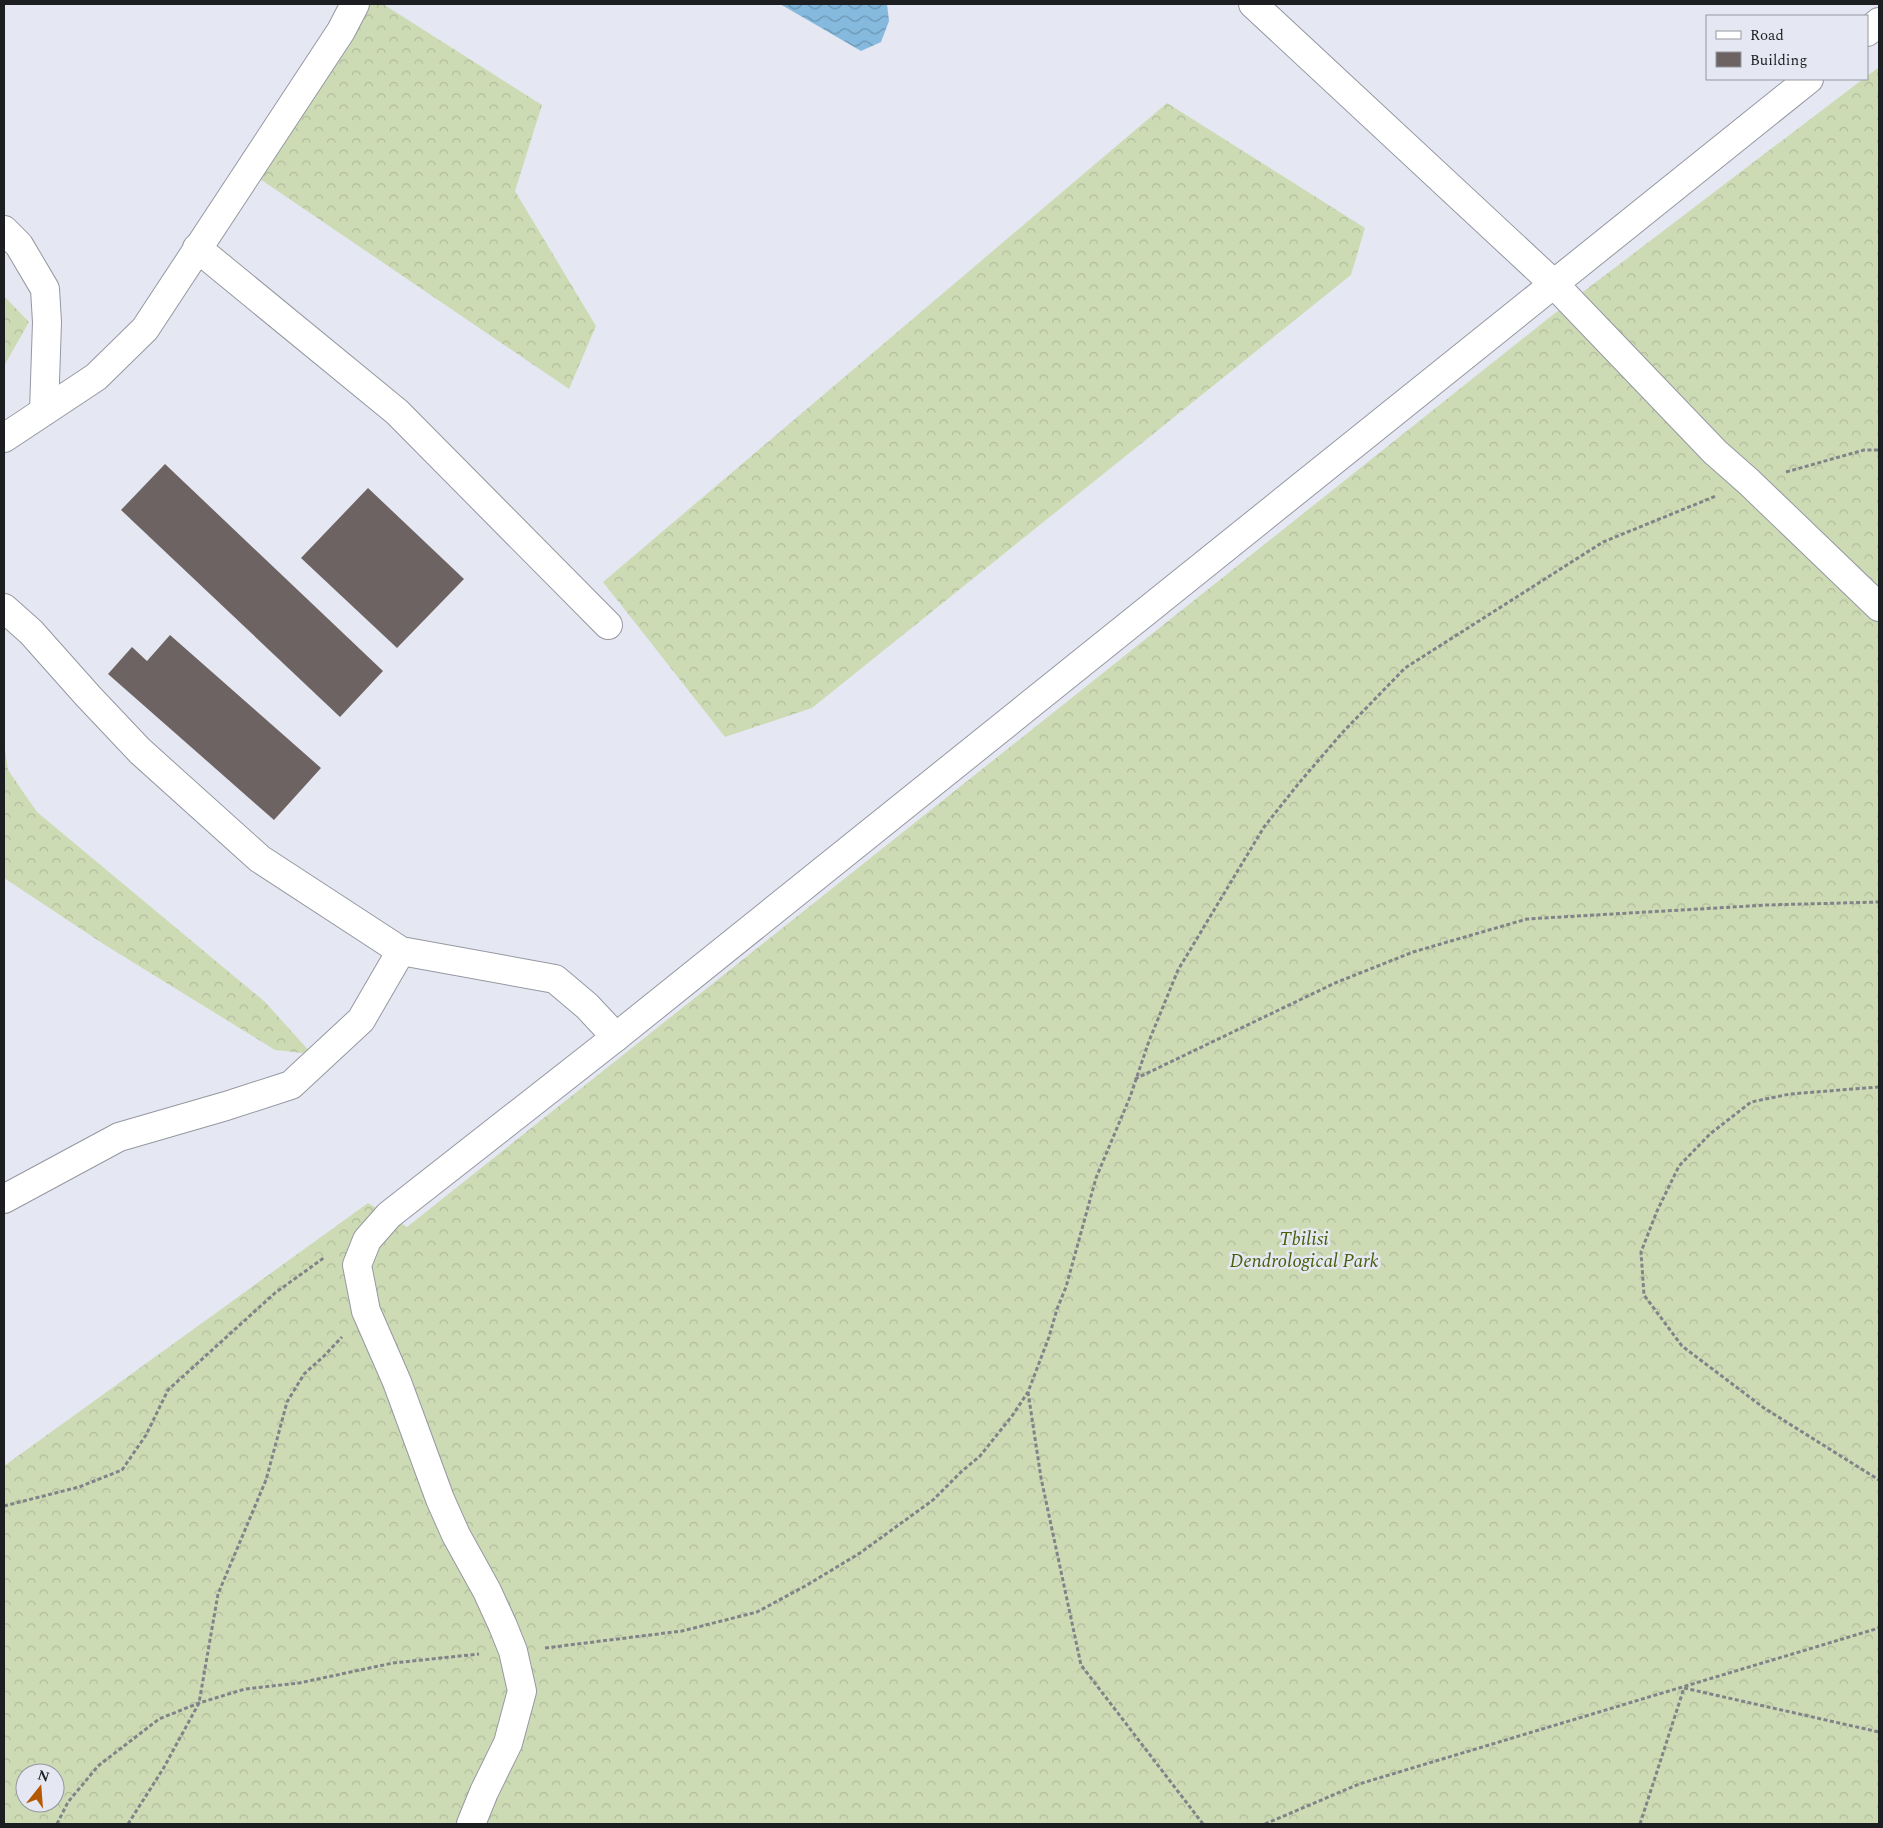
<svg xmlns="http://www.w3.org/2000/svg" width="1883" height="1828" viewBox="0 0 1883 1828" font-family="Spectral,serif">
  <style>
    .forest { fill: url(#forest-crowns); fill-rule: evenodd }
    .water { fill: url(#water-waves) }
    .building { fill: #6e6363 }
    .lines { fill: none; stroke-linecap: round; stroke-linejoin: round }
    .minor-casing { stroke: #9598a1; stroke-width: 30 }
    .path { stroke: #818389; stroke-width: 3; stroke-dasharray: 4 2.5; stroke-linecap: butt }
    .minor { stroke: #fff; stroke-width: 28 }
    .labels { text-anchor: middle; stroke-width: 5; stroke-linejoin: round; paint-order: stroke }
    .park-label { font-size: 19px; font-style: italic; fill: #495e0b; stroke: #e5e8f2 }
  </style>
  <defs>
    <pattern id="forest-crowns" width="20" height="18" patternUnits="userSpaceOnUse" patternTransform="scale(1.25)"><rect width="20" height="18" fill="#cddbb5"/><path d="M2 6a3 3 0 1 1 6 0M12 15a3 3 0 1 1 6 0" fill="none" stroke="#b0bc9b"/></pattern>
    <pattern id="water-waves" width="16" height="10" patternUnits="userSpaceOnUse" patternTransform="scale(1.25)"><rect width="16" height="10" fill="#85b9dd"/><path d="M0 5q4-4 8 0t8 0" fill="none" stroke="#6c96b3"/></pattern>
  </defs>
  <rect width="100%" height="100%" fill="#e5e8f2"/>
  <!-- forest -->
  <g class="forest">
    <path d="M369 4H383L542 105 515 191 596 326 569 389 257 177Z"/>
    <path d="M1879 67V1824H4V1466L368 1203 407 1227 1550 317 1863 79H1867V76ZM25 1773H55V1803H25Z"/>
    <path d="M1167 103 1365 228 1351 275 812 708 725 737 603 582Z"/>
    <path d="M4 296 29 322 4 366Z"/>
    <path d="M4 742 8 770 37 812 265 1002 312 1054 275 1050 105 945 4 878Z"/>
  </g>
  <!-- water -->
  <path class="water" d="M780 4H887L889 21 881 42 861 51Z"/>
  <!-- building -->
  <g class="building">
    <path d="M165 464 383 671 340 717 121 510Z"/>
    <path d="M368 488 464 579 397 648 301 558Z"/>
    <path d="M170 635 321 768 274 820 108 674 132 647 147 661Z"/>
  </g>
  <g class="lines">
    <defs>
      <g id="minor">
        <path d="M1253 4 1554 284 1715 452 1749 482 1879 607"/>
        <path d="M1867 32 1879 22"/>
        <path d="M4 230 19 245 45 289 47 322 44 411"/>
        <path d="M197 248 397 412 608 625"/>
        <path d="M4 438 96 377 145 329 341 31 355 4"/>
        <path d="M4 608 31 632 88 696 140 751 260 859 401 951 555 979 587 1006 616 1037"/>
        <path d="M4 1199 119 1137 226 1106 291 1085 361 1020 401 951"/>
        <path d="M471 1824 484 1792 508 1743 522 1691 513 1651 503 1626 487 1591 456 1535 440 1499 397 1382 366 1311 357 1265 367 1240 389 1215 616 1037 1809 79"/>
      </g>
    </defs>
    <!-- minor casing -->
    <use href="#minor" class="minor-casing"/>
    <!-- path -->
    <g class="path">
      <path d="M1786 472 1864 450H1879"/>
      <path d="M1135 1079 1335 983 1413 952 1527 919 1767 905 1879 902"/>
      <path d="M1879 1087 1790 1094 1751 1102 1710 1134 1679 1166 1657 1211 1641 1252 1644 1295 1682 1346 1764 1408 1879 1480"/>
      <path d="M1028 1392 1041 1478 1081 1665 1203 1824"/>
      <path d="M4 1506 79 1487 122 1470 146 1435 168 1390 275 1293 325 1257"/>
      <path d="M545 1648 682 1631 757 1612 807 1585 860 1553 933 1500 961 1472 980 1456 1012 1416 1028 1392 1049 1337 1057 1309 1066 1287 1096 1178 1130 1097 1149 1041 1178 970 1264 827 1299 783 1342 733 1405 668 1603 542 1716 496"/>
      <path d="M57 1824 68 1802 98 1766 159 1719 199 1703 245 1689 299 1683 393 1663 479 1654"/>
      <path d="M128 1824 163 1769 199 1703 218 1594 266 1480 287 1402 304 1374 324 1356 342 1337"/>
      <path d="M1265 1824 1359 1784 1879 1628"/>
      <path d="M1640 1824 1684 1688 1879 1732"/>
    </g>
    <!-- minor -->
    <use href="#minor" class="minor"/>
  </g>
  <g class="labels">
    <!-- park labels -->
    <g class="park-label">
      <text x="1304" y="1245">Tbilisi<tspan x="1304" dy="22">Dendrological Park</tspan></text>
    </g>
  </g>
  <!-- border -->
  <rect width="1883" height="1828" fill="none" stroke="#1d1e21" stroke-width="10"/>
  <!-- legend -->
  <rect x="1706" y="15" width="162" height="65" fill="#e5e8f2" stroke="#95979e"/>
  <rect x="1716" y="31" width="25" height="8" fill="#ffffff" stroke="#95979e"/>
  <text x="1750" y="40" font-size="15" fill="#1d1e21">Road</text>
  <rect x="1716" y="52" width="25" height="15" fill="#6e6363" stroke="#95979e"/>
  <text x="1750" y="65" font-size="15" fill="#1d1e21">Building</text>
  <!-- north arrow -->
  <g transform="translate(40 1788) rotate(17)"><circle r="24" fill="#e5e8f2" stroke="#95979e"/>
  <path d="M0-4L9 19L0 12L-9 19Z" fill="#b55804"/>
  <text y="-8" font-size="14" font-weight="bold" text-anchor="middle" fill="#1d1e21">N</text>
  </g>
</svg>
